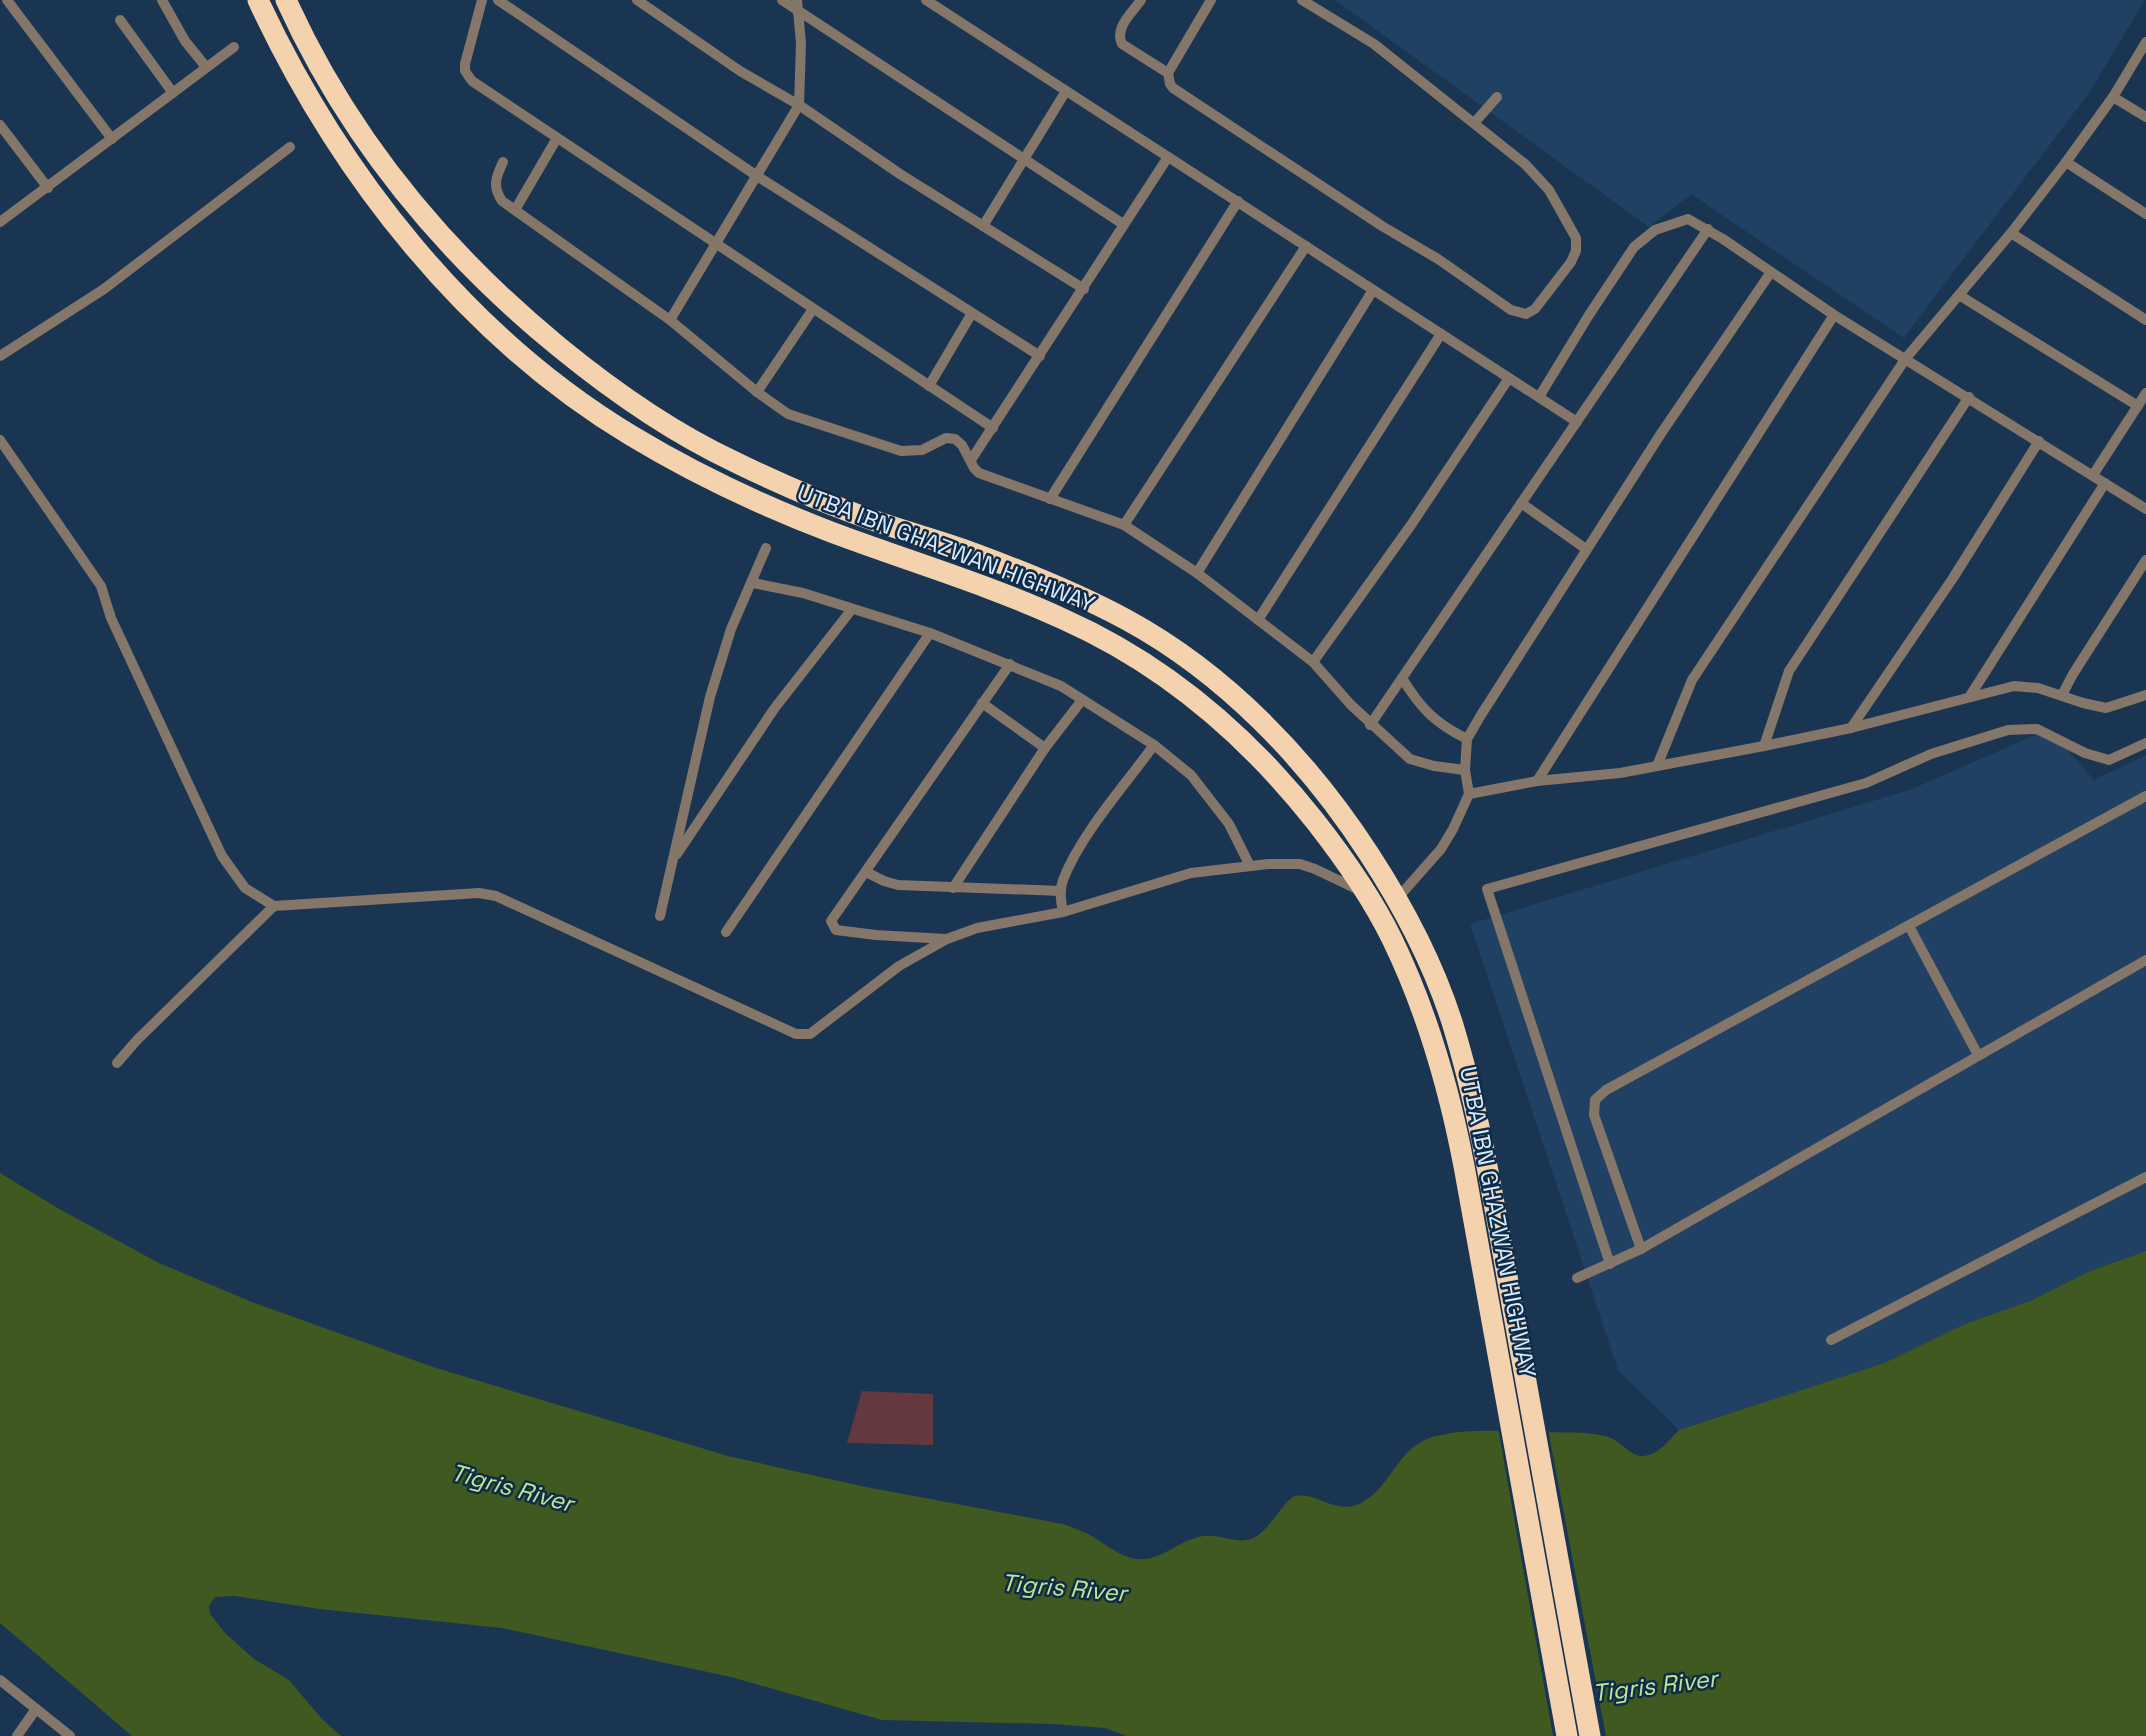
<svg xmlns="http://www.w3.org/2000/svg" width="2146" height="1736" viewBox="0 0 2146 1736" font-family="'Space Grotesk',sans-serif">
  <style>
    .built { fill: #204163 }
    .green { fill: #65383f }
    .water { fill: #3f5920 }
    .pier { fill: #193552 }
    .lines { fill: none; stroke-linecap: round; stroke-linejoin: round }
    .minor { stroke: #847668; stroke-width: 10 }
    .motorway { stroke: #f3d2ad; stroke-width: 21 }
    .labels { text-anchor: middle; stroke-width: 5; stroke-linejoin: round; paint-order: stroke }
    .street-label { font-size: 23px; fill: #dbebfe; stroke: #0f2b47 }
    .water-label { font-size: 24px; font-style: italic; fill: #bde793; stroke: #0f2b47 }
  </style>
  <rect width="100%" height="100%" fill="#193552"/>
  <!-- built -->
  <g class="built">
    <path d="M1335 0H2145L2091 90 1904 338 1691 194 1649 227Z"/>
    <path d="M2049 729 2094 780 2146 755V1251L2090 1271 2030 1301 1965 1324 1884 1363 1679 1430 1618 1370 1470 924 1912 789Z"/>
  </g>
  <!-- green -->
  <path class="green" d="M862 1391 933 1394V1445L847 1443Z"/>
  <!-- water -->
  <path class="water" d="M0 1173 61 1210 159 1263 252 1302 433 1367 728 1456 861 1486 1063 1524C1071 1527 1080 1530 1088 1534 1105 1543 1125 1562 1145 1559 1166 1557 1183 1538 1204 1536 1220 1534 1236 1544 1251 1539 1270 1532 1284 1498 1296 1496 1319 1492 1336 1517 1363 1502 1396 1482 1397 1443 1441 1435 1473 1428 1508 1432 1541 1432 1562 1433 1585 1431 1605 1436 1619 1439 1629 1455 1641 1456 1657 1457 1669 1440 1679 1430L1884 1363 1965 1324 2030 1301 2090 1271 2146 1251V1736H1126L1105 1728 1054 1724 882 1720 731 1677 502 1628 319 1609 234 1596 215 1597 209 1606 210 1614 225 1633 254 1659 289 1680 322 1719 341 1736H132L0 1623Z"/>
  <!-- pier -->
  <path class="pier" d="M1498 1428 1548 1429 1606 1736H1553Z"/>
  <g class="lines">
    <!-- minor -->
    <g class="minor">
      <path d="M7 0 112 139"/>
      <path d="M162 0 185 41 206 67"/>
      <path d="M482 0 465 64V71L472 81 993 428"/>
      <path d="M498 0 757 176 1040 356"/>
      <path d="M637 0 740 71 799 105 900 174 1084 289"/>
      <path d="M782 0 1123 224"/>
      <path d="M926 0 1577 422"/>
      <path d="M1141 0C1132 13 1114 28 1122 44L1168 73"/>
      <path d="M1211 0 1168 73 1170 84 1173 88 1382 226 1438 259 1511 310 1526 314 1535 309 1571 262 1576 251V238L1549 190 1525 164 1374 44 1302 0"/>
      <path d="M120 20 173 93"/>
      <path d="M2113 97 2146 117"/>
      <path d="M1475 122 1497 97"/>
      <path d="M0 125 48 188"/>
      <path d="M503 162C496 177 492 186 502 201L670 320 757 392 788 414 901 451 922 450 946 438 955 439 962 445 974 468 979 473 1124 525 1197 573 1313 662"/>
      <path d="M2066 162 2146 214"/>
      <path d="M515 210 557 138"/>
      <path d="M0 222 234 47"/>
      <path d="M983 226 1066 91"/>
      <path d="M2011 233 2146 320"/>
      <path d="M1959 295 2138 406"/>
      <path d="M670 320 799 105 801 43 797 0"/>
      <path d="M0 356 104 289 290 147"/>
      <path d="M929 386 972 313"/>
      <path d="M757 392 813 309"/>
      <path d="M1539 397 1589 315 1634 247 1655 230 1688 219 1723 239 1834 315 2146 509"/>
      <path d="M0 440 101 586 111 618 222 856 245 888 274 906 479 893 496 896 796 1034H810L899 966 947 939 977 928 1063 912 1191 873 1268 864H1300L1315 869 1361 891"/>
      <path d="M971 460 1168 157"/>
      <path d="M2093 475 2146 393"/>
      <path d="M1050 499 1238 201"/>
      <path d="M1521 503 1586 549"/>
      <path d="M1124 525 1306 246"/>
      <path d="M1197 573 1373 290"/>
      <path d="M753 583 803 593 930 633 1061 686 1154 745 1191 775 1229 824 1250 866"/>
      <path d="M1258 620 1441 334"/>
      <path d="M1402 678C1421 709 1435 723 1467 739"/>
      <path d="M2062 695 2073 674 2146 560"/>
      <path d="M1970 696 2105 483"/>
      <path d="M982 703 1045 748"/>
      <path d="M1370 725 1708 229"/>
      <path d="M1851 728 1953 578 2039 441"/>
      <path d="M1764 746 1789 671 1969 397"/>
      <path d="M1657 766 1692 680 1906 358 2011 233 2066 162 2113 97 2146 42"/>
      <path d="M1465 770 1434 766 1410 759 1351 705 1313 662 1411 525 1509 378"/>
      <path d="M1537 781 1834 315"/>
      <path d="M1469 794 1537 781 1620 773 1764 746 1851 728 2014 686 2038 688 2083 703 2106 708 2146 695"/>
      <path d="M677 854 774 709 852 609"/>
      <path d="M866 872 884 881 898 885 1061 891"/>
      <path d="M953 888 1045 748 1082 700"/>
      <path d="M1396 900 1441 849 1453 829 1469 794 1465 770 1467 739 1481 715 1662 432 1771 272"/>
      <path d="M1063 912C1061 901 1059 891 1063 880 1080 835 1126 784 1154 745"/>
      <path d="M660 916 710 697 731 629 766 548"/>
      <path d="M1909 926 1978 1055"/>
      <path d="M726 932 930 633"/>
      <path d="M946 939 876 935 836 930 831 921 1010 664"/>
      <path d="M117 1063 137 1040 274 906"/>
      <path d="M1641 1249 1594 1115 1595 1100 1606 1090 2146 796"/>
      <path d="M1610 1264 1487 889 1866 783 1931 754 2008 730 2037 729 2085 753 2109 760 2146 743"/>
      <path d="M1577 1278 1641 1249 2146 960"/>
      <path d="M1831 1340 2146 1177"/>
      <path d="M0 1680 70 1736"/>
      <path d="M17 1736 36 1709"/>
    </g>
    <!-- motorway -->
    <g class="motorway">
      <path d="M258 0C339 174 466 336 632 436 695 474 763 506 831 532 908 561 987 584 1063 619 1164 664 1247 735 1315 821 1344 858 1371 896 1392 939 1427 1011 1449 1088 1464 1166L1567 1736"/>
      <path d="M286 0C348 137 443 252 559 347 614 392 671 432 735 462 784 486 836 508 887 525 917 535 947 543 976 554 1027 573 1079 594 1127 620 1226 674 1308 760 1369 854 1403 906 1433 963 1452 1022 1483 1123 1498 1229 1517 1332 1541 1467 1566 1601 1590 1736"/>
    </g>
  </g>
  <g class="labels">
    <!-- street labels -->
    <g class="street-label">
      <text transform="translate(946 548) rotate(21)" y="8">UTBA IBN GHAZWAN HIGHWAY</text>
      <text transform="translate(1498 1222) rotate(79)" y="8">UTBA IBN GHAZWAN HIGHWAY</text>
    </g>
    <!-- water labels -->
    <g class="water-label">
      <text transform="translate(512 1488) rotate(15)" y="8">Tigris River</text>
      <text transform="translate(1064 1588) rotate(5)" y="8">Tigris River</text>
      <text transform="translate(1655 1686) rotate(-7)" y="8">Tigris River</text>
    </g>
  </g>
</svg>
